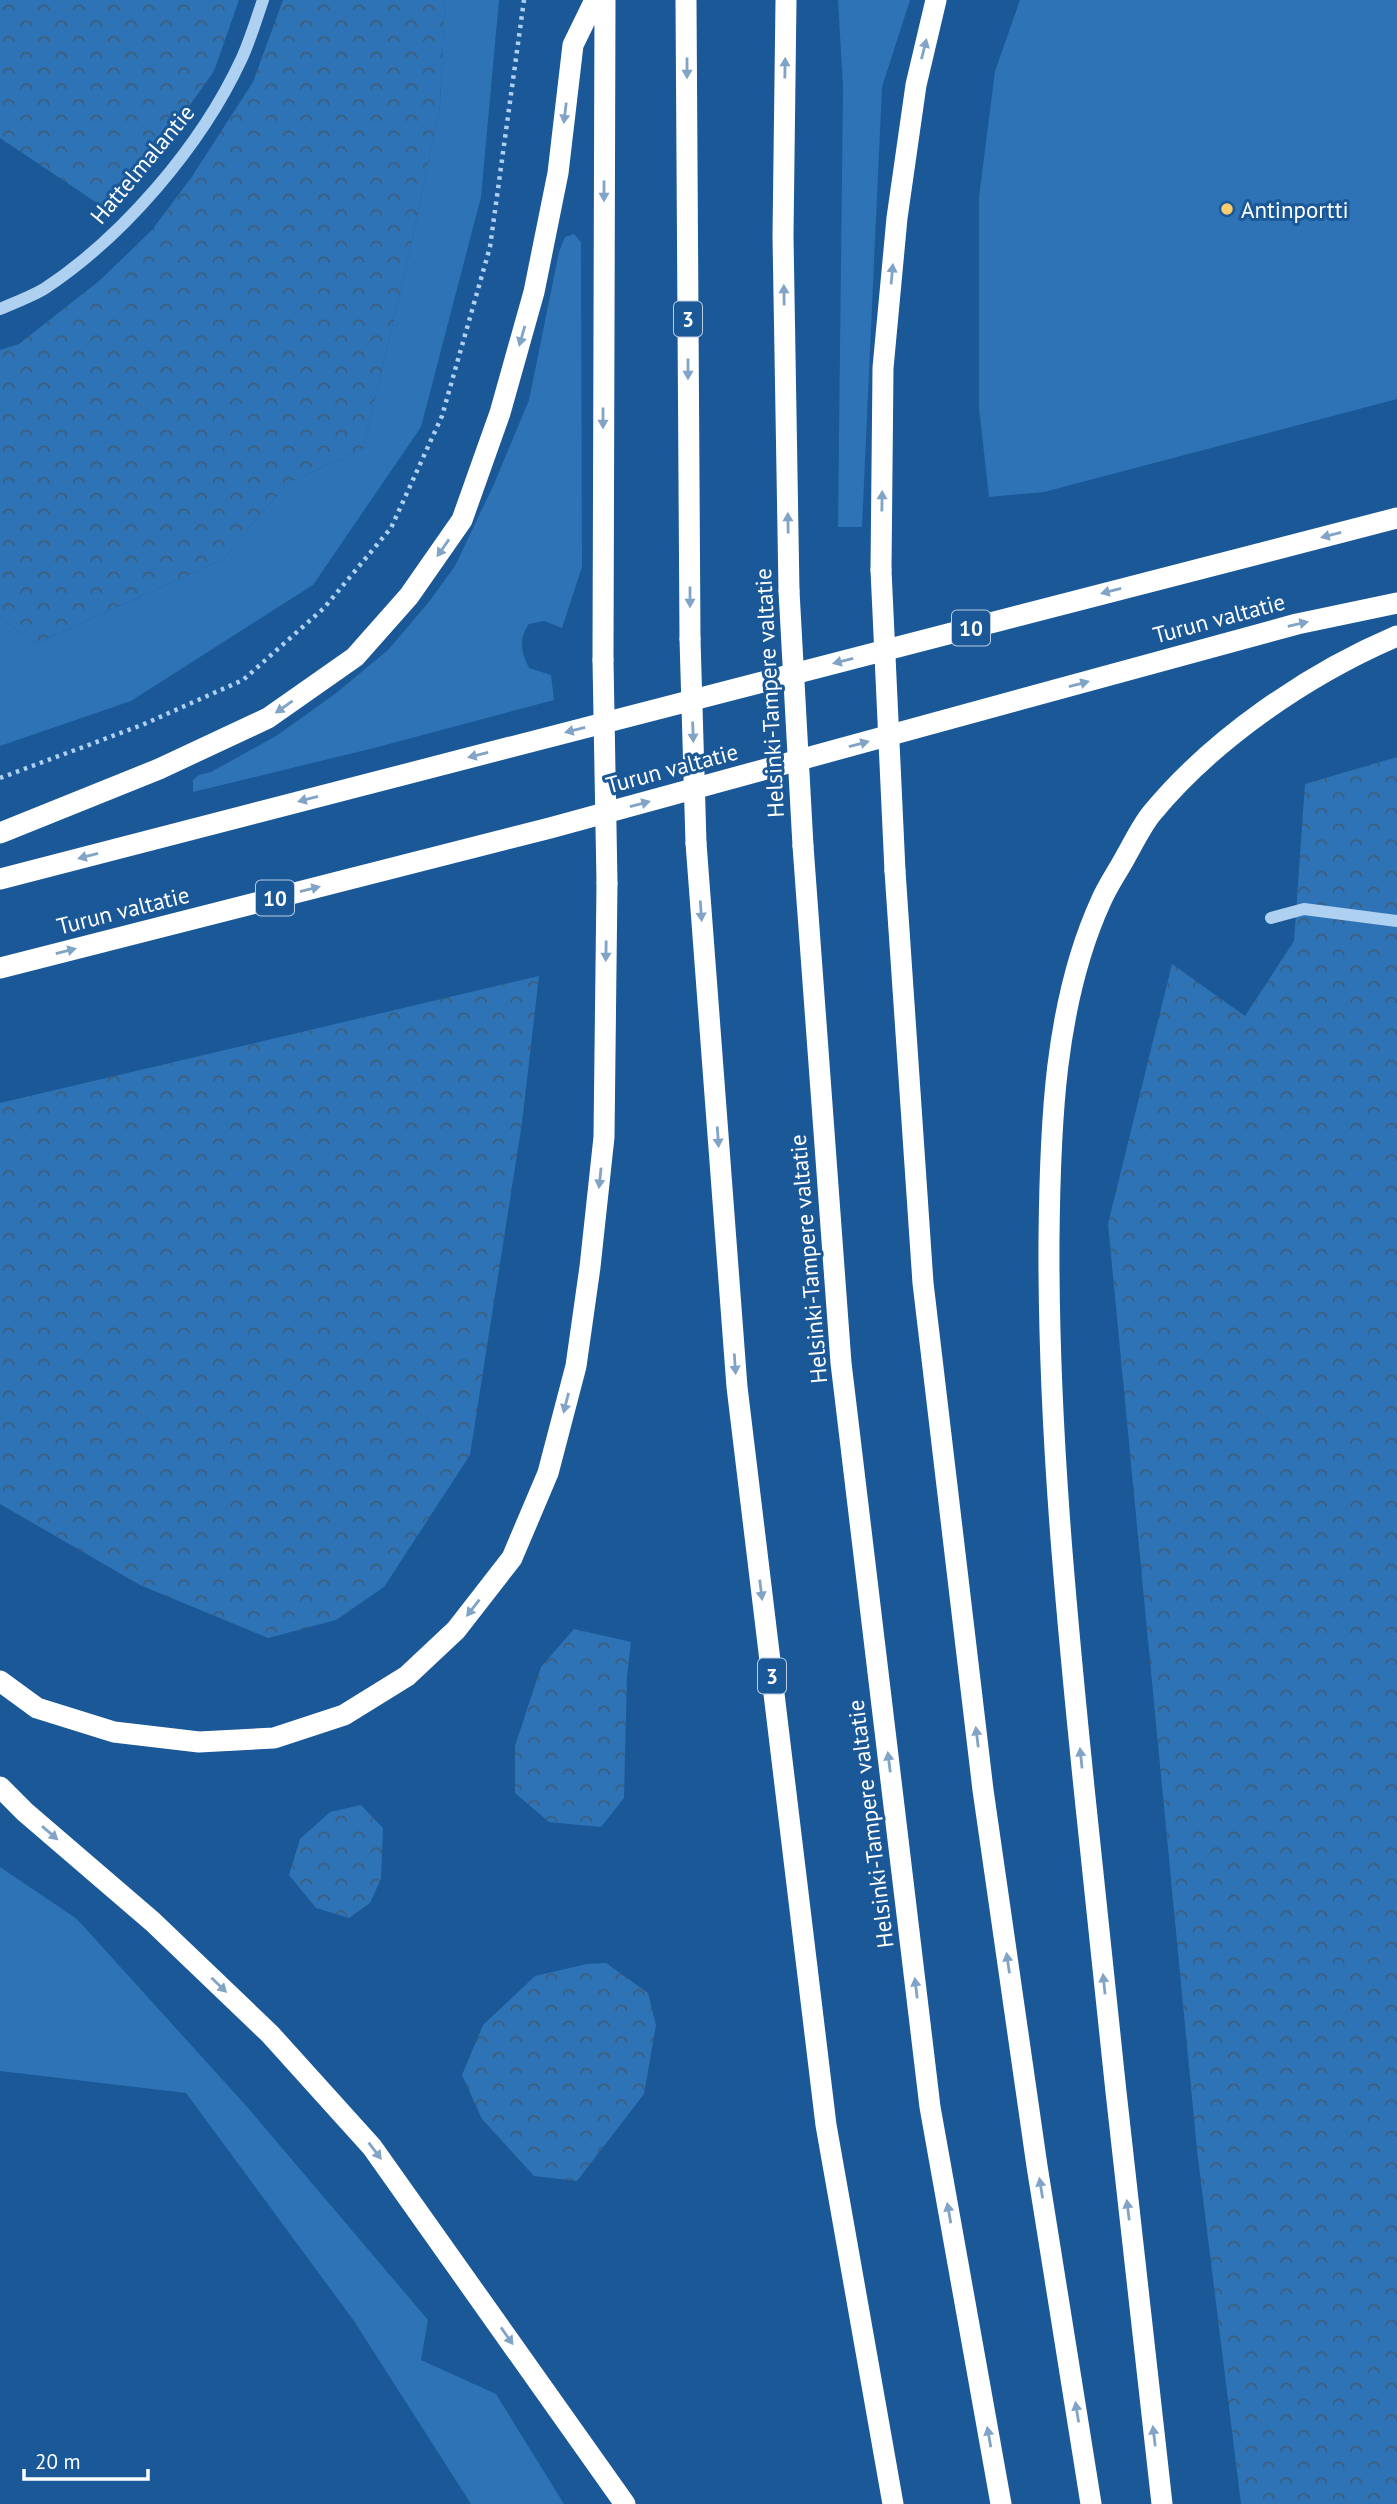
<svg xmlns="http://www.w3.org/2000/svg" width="1397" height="2504" viewBox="0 0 1397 2504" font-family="'PT Sans',sans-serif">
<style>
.green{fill:#2d73b6}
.forest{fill:url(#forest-crowns)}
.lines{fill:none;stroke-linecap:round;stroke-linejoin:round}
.path{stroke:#aed0f1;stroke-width:4.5;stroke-dasharray:3.5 5;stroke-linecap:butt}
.minor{stroke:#aed0f1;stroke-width:12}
.highway{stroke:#fff;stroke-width:21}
.highway-bridge{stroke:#fff;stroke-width:21}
.oneway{fill:#81a3c6}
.poi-dot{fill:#ffcd6e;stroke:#1a5898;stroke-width:2.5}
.labels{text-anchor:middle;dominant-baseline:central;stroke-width:6;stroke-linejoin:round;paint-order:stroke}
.shield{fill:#1a5898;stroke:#bacde0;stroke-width:2}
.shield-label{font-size:21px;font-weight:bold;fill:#fff}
.street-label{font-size:23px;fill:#fff;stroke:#1a5898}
.poi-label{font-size:23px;fill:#fff;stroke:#1a5898;text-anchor:start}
</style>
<defs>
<pattern id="forest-crowns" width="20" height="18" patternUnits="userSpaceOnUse" patternTransform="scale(1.75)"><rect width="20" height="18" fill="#2d73b6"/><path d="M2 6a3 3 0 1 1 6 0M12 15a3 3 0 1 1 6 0" fill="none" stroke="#3e5e7c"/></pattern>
</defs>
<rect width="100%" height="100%" fill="#1a5898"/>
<!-- green -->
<path class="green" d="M445,0H499L481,197L421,427L313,585L131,701L0,746V617L35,644L223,559L287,483L363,449L407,264L440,105Z
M838,0H910L882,87L862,527H838L843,87Z
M1020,0H1397V399L1044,492L989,497L979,408V197L995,71Z
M574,234L581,242L582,567L562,628L544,621L529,624C518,640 521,651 529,668L551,675L554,700L374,748L193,792V780L199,775L211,772L276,736L335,694L388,650L428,603L455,566L494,484L529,400L559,252L565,237Z
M0,1867L77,1919L249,2109L428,2320L421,2360L496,2394L564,2504H471L354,2321L186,2093L0,2071Z"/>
<!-- forest -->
<path class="forest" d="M0,0H239L214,71L151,160L106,209L0,138Z
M283,0H445L440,105L407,264L363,449L287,483L223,559L35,644L0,617V350L19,344L99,281L152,230L191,178L253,82Z
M1397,757V2504H1241L1197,2150L1108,1224L1172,964L1245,1016L1294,941L1305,784Z
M539,976L522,1123L470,1455L384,1587L336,1620L268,1638L140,1585L0,1504V1103Z
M574,1629L631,1642L627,1676L624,1798L601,1827L549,1822L515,1793V1746L541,1667Z
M361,1805L383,1828L381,1879L370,1903L349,1918L316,1908L289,1875L300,1839L330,1812Z
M606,1963L648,1993L656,2025L644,2094L577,2181L534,2176L482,2119L462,2075L483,2025L535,1976L587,1964Z"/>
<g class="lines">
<!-- path -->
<path class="path" d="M0,778L142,725L243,680L324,608L391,528L442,416L490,247L524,0"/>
<!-- minor -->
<path class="minor" d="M0,309C14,303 30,297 44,289C123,237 201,146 241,60C250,41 256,20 263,0
M1271,918L1304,909L1397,921"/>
<!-- highway -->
<path class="highway" d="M686,0L690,639
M786,0L783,236L789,591
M881,570L883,368L897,218L916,85L936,0
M603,660L605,0
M0,833L159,769L268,718L355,657L409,596L462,520L500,413L534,292L558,173L573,45L595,0
M696,843L737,1387L826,2125L893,2504
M803,846L841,1363L930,2107L1001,2504
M895,871L923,1283L983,1790L1037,2166L1091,2504
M0,879L1397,518
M0,968L550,828L1297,624L1397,603
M0,1681L37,1708L114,1732L199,1742L274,1738L344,1715L407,1676L456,1630L512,1558L548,1473L576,1366L590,1267L604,1137L607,883
M0,1787L25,1812L153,1922L270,2034L372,2147L625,2504
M1162,2504C1135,2268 1109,2033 1085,1797C1066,1611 1048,1426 1049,1240C1050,1127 1054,1004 1101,901C1108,885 1118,871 1126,856C1134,842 1142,825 1152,813C1214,738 1308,674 1397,636"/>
<!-- highway-bridge -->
<path class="highway-bridge" d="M881,570L895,871
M789,591L803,846
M690,639L696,843
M603,660L607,883"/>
</g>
<!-- one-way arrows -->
<defs><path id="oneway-solid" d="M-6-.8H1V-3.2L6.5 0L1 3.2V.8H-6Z" transform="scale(1.75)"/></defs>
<g class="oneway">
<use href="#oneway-solid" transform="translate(924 49) rotate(-76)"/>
<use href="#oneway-solid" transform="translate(687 68) rotate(90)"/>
<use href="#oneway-solid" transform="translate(785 68) rotate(-89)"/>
<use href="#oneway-solid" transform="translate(565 113) rotate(97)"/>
<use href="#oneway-solid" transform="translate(604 191) rotate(90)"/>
<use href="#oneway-solid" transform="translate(892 274) rotate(-85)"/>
<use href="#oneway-solid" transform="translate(784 295) rotate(-91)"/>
<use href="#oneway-solid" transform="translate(522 336) rotate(106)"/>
<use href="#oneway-solid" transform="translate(688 369) rotate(90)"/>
<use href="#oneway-solid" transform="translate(603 418) rotate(90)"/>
<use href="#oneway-solid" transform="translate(882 501) rotate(-89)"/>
<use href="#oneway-solid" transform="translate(788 523) rotate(-91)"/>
<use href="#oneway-solid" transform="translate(1331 535) rotate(166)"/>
<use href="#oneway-solid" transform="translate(443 548) rotate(125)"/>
<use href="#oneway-solid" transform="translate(1111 591) rotate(166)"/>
<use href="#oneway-solid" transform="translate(690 597) rotate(90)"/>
<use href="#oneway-solid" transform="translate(1298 624) rotate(-13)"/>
<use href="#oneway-solid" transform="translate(843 661) rotate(166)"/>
<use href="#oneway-solid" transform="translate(1079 684) rotate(-15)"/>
<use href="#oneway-solid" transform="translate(284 707) rotate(145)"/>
<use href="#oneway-solid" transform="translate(575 730) rotate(166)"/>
<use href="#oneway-solid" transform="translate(693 732) rotate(88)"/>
<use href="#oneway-solid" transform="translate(859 744) rotate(-15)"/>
<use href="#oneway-solid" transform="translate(478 755) rotate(166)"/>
<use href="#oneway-solid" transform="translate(308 799) rotate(165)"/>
<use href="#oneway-solid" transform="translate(640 804) rotate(-15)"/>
<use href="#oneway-solid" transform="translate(88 856) rotate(165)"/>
<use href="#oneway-solid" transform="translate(310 889) rotate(-14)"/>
<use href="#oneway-solid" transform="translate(701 911) rotate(86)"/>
<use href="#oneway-solid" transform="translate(66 951) rotate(-14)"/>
<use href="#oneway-solid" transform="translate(606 951) rotate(91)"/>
<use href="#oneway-solid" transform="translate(718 1137) rotate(86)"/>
<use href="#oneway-solid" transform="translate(600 1178) rotate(96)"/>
<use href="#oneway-solid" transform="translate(735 1364) rotate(86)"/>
<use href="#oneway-solid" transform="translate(566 1403) rotate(104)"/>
<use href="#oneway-solid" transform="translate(761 1590) rotate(83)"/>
<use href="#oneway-solid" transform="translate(473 1608) rotate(128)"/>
<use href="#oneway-solid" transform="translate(977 1737) rotate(-97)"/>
<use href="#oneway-solid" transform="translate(1081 1758) rotate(-96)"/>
<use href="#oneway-solid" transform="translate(889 1762) rotate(-97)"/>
<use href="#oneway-solid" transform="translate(50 1833) rotate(41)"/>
<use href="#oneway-solid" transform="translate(1008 1963) rotate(-98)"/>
<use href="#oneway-solid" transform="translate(1104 1984) rotate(-96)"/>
<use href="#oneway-solid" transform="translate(219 1985) rotate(44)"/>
<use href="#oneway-solid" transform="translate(916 1988) rotate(-97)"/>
<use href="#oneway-solid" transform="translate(375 2151) rotate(53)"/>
<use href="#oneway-solid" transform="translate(1041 2188) rotate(-99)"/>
<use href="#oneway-solid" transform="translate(1128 2210) rotate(-97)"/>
<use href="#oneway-solid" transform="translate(949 2213) rotate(-100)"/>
<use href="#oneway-solid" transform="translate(507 2336) rotate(55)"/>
<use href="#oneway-solid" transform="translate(1077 2412) rotate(-99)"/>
<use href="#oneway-solid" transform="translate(1154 2436) rotate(-97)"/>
<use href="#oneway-solid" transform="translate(989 2437) rotate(-100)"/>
</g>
<!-- markers -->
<circle class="poi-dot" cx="1227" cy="209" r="7"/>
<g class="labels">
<!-- shield labels -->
<g class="shield">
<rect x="674" y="301.5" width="28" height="35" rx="5"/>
<rect x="952" y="610.5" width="38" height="35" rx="5"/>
<rect x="256" y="880.5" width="38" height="35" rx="5"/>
<rect x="758" y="1658.5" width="28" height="35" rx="5"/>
</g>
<g class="shield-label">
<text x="688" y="319">3</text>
<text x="971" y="628">10</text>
<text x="275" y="898">10</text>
<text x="772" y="1676">3</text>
</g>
<!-- street labels -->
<g class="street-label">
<text transform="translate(142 164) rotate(-50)">Hattelmalantie</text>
<text transform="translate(1219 618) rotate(-15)">Turun valtatie</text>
<text transform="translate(769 693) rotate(-93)">Helsinki-Tampere valtatie</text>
<text transform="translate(672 768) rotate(-15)">Turun valtatie</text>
<text transform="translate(123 910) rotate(-14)">Turun valtatie</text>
<text transform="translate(808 1259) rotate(-95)">Helsinki-Tampere valtatie</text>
<text transform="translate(870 1824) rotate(-97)">Helsinki-Tampere valtatie</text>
</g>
<!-- poi labels -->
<g class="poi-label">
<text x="1241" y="209">Antinportti</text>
</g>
</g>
<!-- scale -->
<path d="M24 2469v10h124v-10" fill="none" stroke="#ffffff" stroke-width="3.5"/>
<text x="35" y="2469" font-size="21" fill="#ffffff" stroke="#1a5898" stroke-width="5" paint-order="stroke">20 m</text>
</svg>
